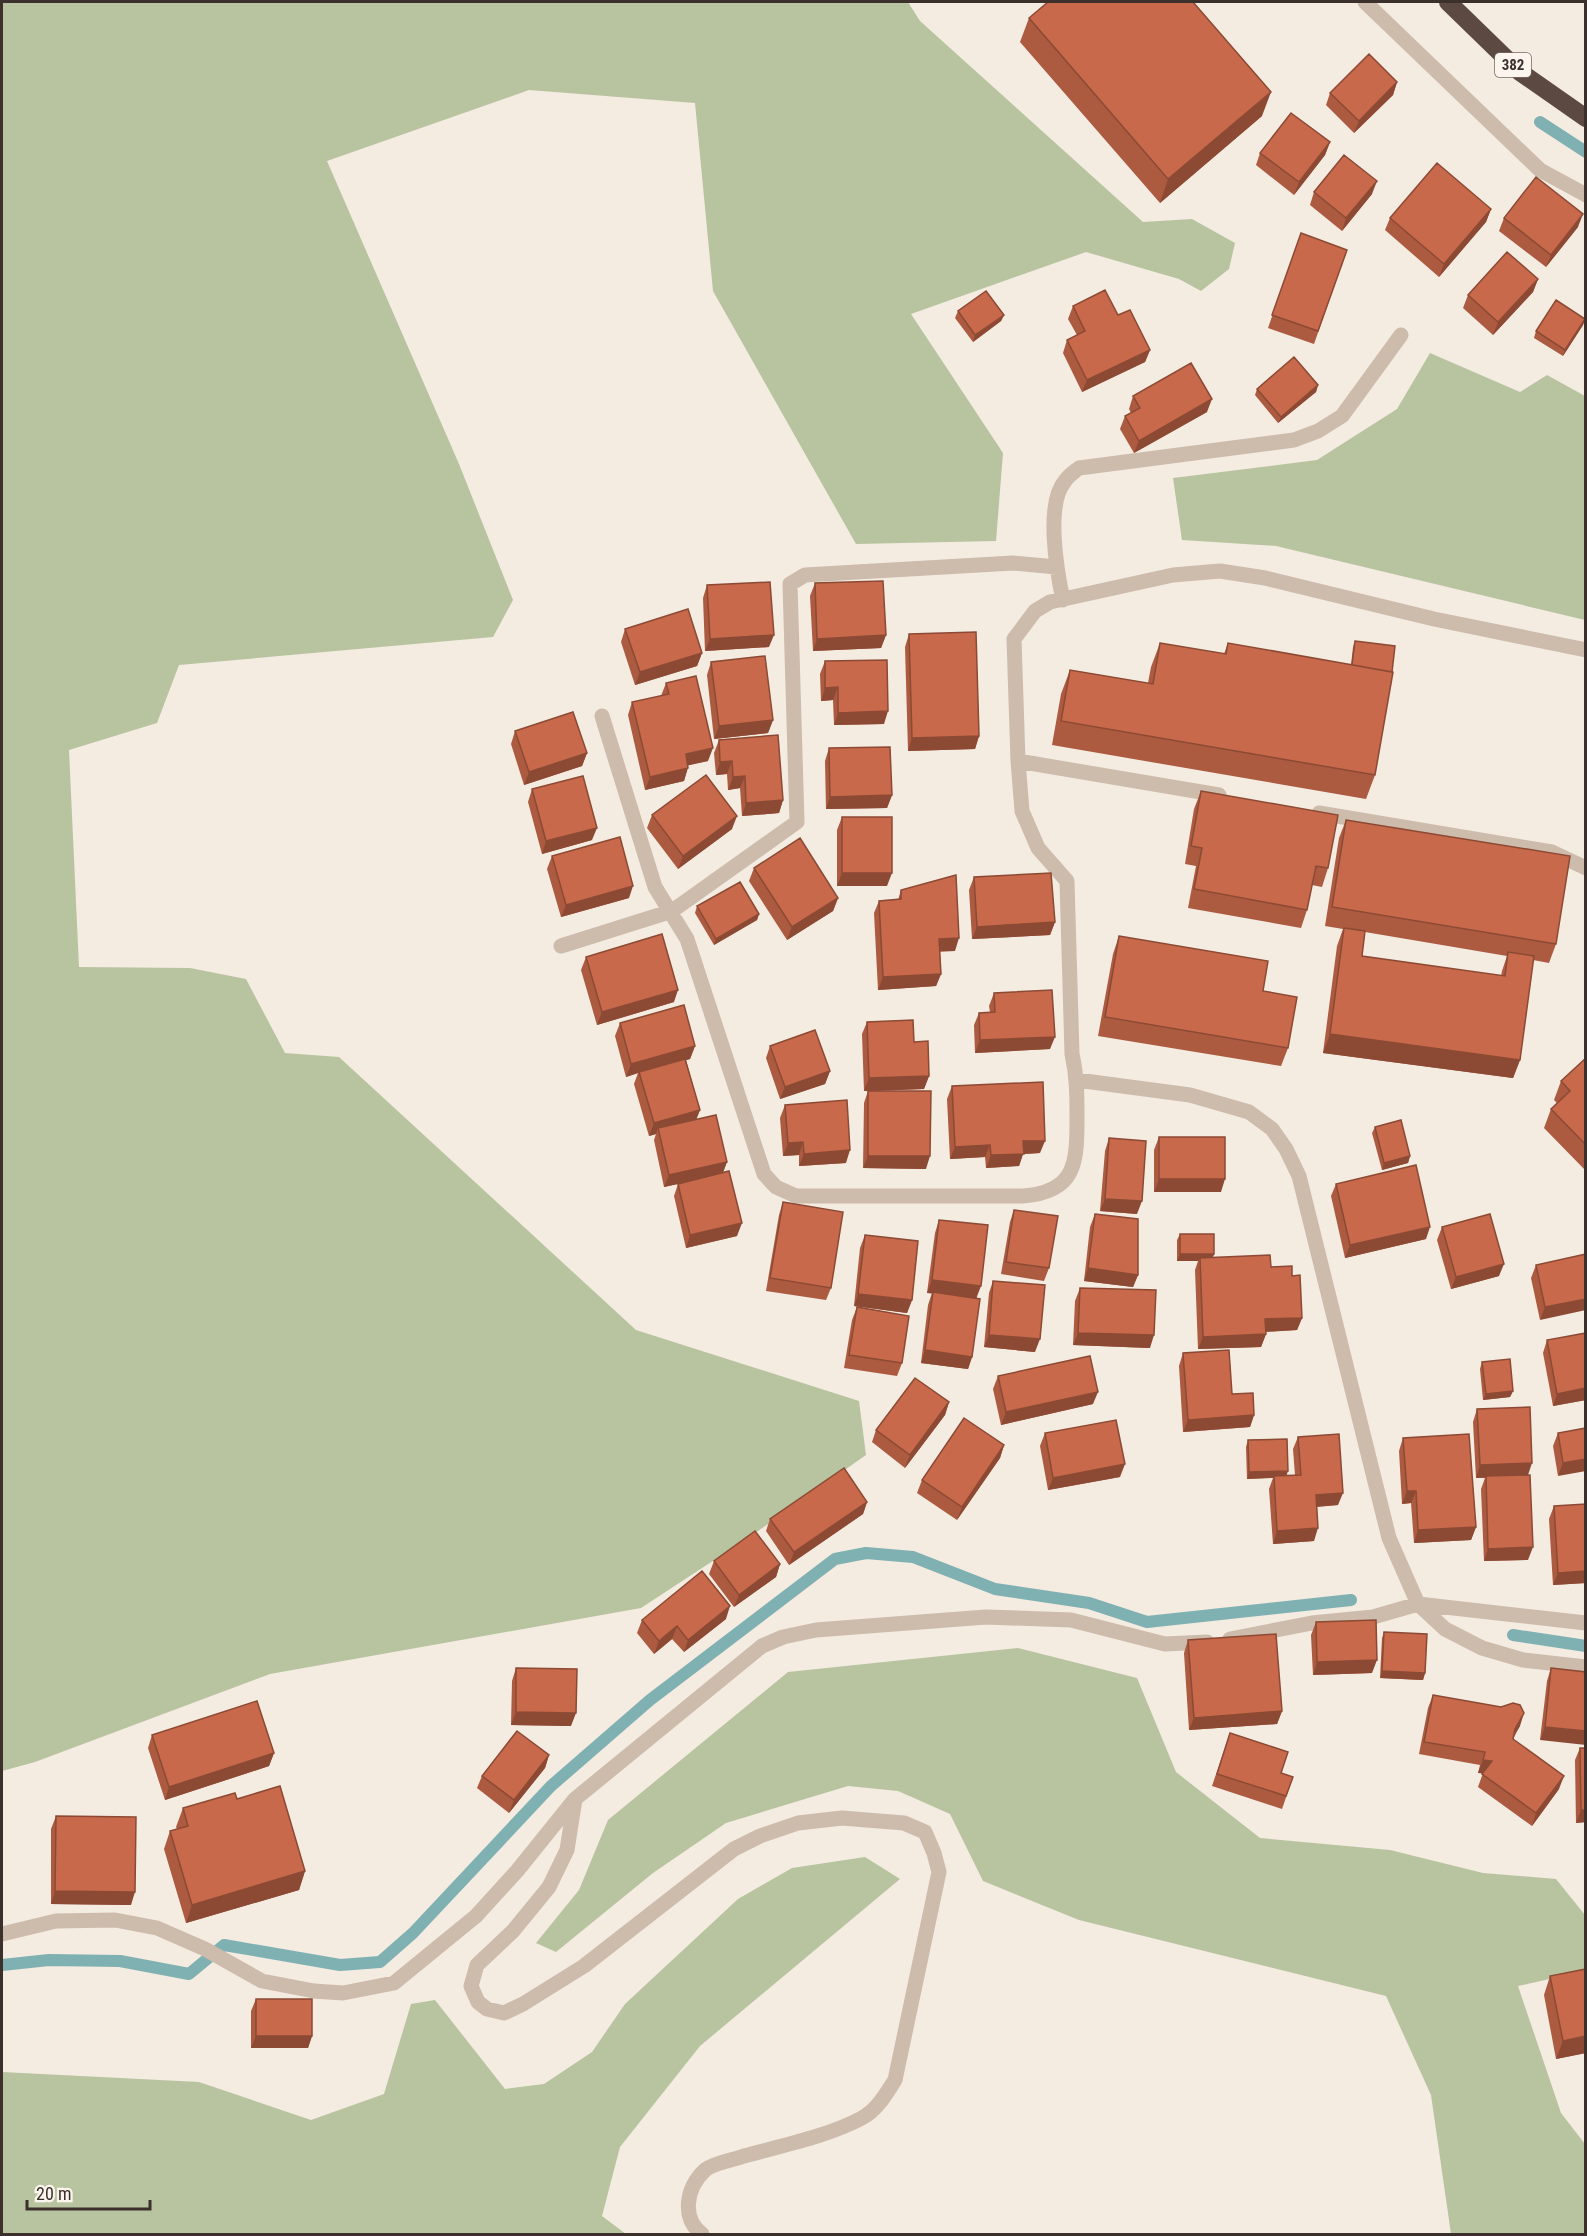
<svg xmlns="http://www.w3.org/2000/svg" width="1587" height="2236" viewBox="0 0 1587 2236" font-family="'Roboto Condensed',sans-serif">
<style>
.green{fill:#b8c4a0}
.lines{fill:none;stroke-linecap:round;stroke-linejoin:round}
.stream{stroke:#7fb0b2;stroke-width:12}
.street{stroke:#cdbbac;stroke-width:15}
.highway{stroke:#5c4a42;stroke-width:18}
.wall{fill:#ac5a40;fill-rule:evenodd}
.shaded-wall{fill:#8c4a34}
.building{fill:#c8694b;stroke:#8c4a34;stroke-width:1.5}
.labels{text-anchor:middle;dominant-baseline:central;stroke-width:5;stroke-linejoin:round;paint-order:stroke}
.shield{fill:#fbf5ee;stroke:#756b66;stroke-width:1.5}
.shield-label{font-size:15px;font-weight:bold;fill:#3b302b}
</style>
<rect width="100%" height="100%" fill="#f4ebe1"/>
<!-- green -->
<path class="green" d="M2,2H908L920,21L1143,222L1192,219L1235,243L1229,269L1201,291L1179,279L1086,252L911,314L1003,453L996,541L856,544L713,291L695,103L529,90L327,161L459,464L513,600L493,637L179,665L157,723L69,750L79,967L190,968L246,979L285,1053L339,1057L636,1330L859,1401L866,1455L751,1536L641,1608L270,1674L35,1762L2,1771Z
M1430,353L1520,392L1547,375L1585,396V620L1276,546L1182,540L1173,478L1317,460L1397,409Z
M1018,1648L1137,1678L1176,1772L1260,1838L1390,1850L1483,1873L1556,1879L1585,1915V1971L1518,1986L1561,2113L1585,2144V2234H1451L1431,2095L1386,1996L1079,1920L983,1881L950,1814L898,1791L848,1786L726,1823L653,1873L556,1952L536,1943L579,1890L608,1820L788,1672Z
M865,1857L900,1879L700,2046L620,2147L602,2216L626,2234H2V2072L199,2082L311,2120L384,2094L411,2004L435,2000L505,2089L544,2084L592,2052L625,2004L738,1899L792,1868Z"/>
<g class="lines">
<!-- stream -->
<path class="stream" d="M1540,122L1586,152
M1513,1635L1586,1646
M2,1965L49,1960L120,1961L189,1974L224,1945L340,1965L380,1962L413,1933L551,1786L650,1700L835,1559L866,1553L913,1557L995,1589L1089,1603L1147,1622L1351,1600"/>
<!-- street -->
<path class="street" d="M1365,2L1540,170L1586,195
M1063,600C1057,572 1045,504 1065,481C1068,476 1074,472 1079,468L1294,440L1318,431L1342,416L1401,335
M602,716L655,887L687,939L764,1174L776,1187L796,1196H1023C1076,1192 1077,1163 1077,1118C1077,1096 1077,1076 1072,1054L1067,881L1038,848L1022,811L1018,761L1014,639L1035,611L1050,602L1173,575L1220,571L1265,578L1434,619L1586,650
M1018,761L1219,795
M1319,813L1552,852L1586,868
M561,946L672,911L797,822L790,584L805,575L1013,563L1056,567
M1077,1080L1190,1095L1249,1112L1272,1129L1286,1149L1299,1176L1389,1538L1418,1604L1445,1629L1482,1648L1523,1660L1586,1667
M1230,1639L1312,1623L1373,1617L1418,1604L1586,1623
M575,1799L567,1850L549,1887L513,1931L477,1965L471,1986L478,2002L487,2009L504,2013L523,2004L584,1966L734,1849L760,1836L798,1823L842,1818L904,1823L925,1832L934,1853L939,1872L895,2080C886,2094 877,2110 862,2118C826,2137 783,2145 744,2156C733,2160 713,2163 705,2170C686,2188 681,2218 702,2234
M2,1934L56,1921L115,1920L157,1928L205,1949L262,1981L314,1991L343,1993L394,1983L476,1916L517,1871L575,1799L762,1646L783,1637L816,1630L986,1617L1071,1620L1165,1644L1207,1642"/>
<!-- highway -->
<path class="highway" d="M1448,2L1520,72L1586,118"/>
</g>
<!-- wall -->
<path class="wall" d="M1029,18L1262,116L1160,203L1020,42Z
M1397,82L1393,95L1354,133L1326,105L1330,93Z
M1330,142L1325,155L1294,195L1256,165L1260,153Z
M1314,192L1372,194L1342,231L1310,205Z
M1491,209L1486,222L1439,277L1385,230L1390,218Z
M1504,218L1578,227L1546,267L1499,231Z
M1301,233L1347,250L1314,344L1268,328Z
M1538,279L1533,292L1493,335L1463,308L1468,295Z
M1073,306L1118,315L1150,350L1145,362L1082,392L1063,353L1067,340L1077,335L1068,319Z
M958,311L1004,315L1001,321L973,342L955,318Z
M1585,319L1583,325L1563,356L1534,338L1536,331Z
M1318,385L1316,392L1278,423L1255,395L1257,389Z
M1133,396L1207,412L1134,453L1120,429L1125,416L1131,413L1129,409Z
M815,583L886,635L881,648L813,651L810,596Z
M707,585L769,647L705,651L703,598Z
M625,629L702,653L697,666L635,685L621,642Z
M909,634L979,736L975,749L908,751L905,647Z
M1355,641L1375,775L1366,799L1052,745L1061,694L1070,670L1148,683L1151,667L1160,643L1224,654L1228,643L1351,665L1353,647Z
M825,661L884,724L834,725L833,700L821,701L820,674Z
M711,662L773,720L768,733L714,739L707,675Z
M666,683L708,761L688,765L684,781L645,790L628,715L632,702L661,696Z
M515,731L587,753L582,766L524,785L511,744Z
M719,740L783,800L779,813L742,816L740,788L728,790L727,774L716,775L714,753Z
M829,748L892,795L887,808L826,809L825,761Z
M532,789L592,840L542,854L528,802Z
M1201,791L1328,868L1322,887L1312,885L1307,910L1301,928L1188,908L1196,866L1185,864L1194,809Z
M652,815L732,829L678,869L647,828Z
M842,817L887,886H837V830Z
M1346,820L1556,944L1549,963L1533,960L1520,1060L1513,1078L1323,1053L1337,946L1343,929L1325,926L1339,838ZM1365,932L1507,956L1502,971L1501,976L1362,956Z
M552,856L629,898L561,917L547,869Z
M754,868L838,898L833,911L787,940L749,881Z
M974,877L1055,922L1050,935L972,939L969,890Z
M901,890L955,951H940L941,974L936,986L878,990L874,913L879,901L898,900Z
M697,906L759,914L757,920L714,945L695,913Z
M1119,936L1263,991L1288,1048L1281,1066L1098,1036L1113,954Z
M586,957L674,1002L597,1025L581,970Z
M994,993L1050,1049L975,1053L974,1025L979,1013L990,1012L989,1006Z
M867,1022L914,1042L929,1076L924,1089L874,1091L926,1169L863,1168L864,1103L868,1091H864L862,1034Z
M620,1023L695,1046L690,1059L686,1060L700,1110L696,1119L727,1162L723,1173L737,1236L686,1248L674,1196L678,1184L664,1187L654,1140L656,1134L649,1136L634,1084L638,1073L626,1077L615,1036Z
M770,1046L830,1071L825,1084L780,1099L766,1058Z
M1586,1058V1171L1544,1128L1551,1109L1557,1103L1554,1100L1561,1081Z
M952,1086L1040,1153L1023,1154L1019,1166L986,1168L985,1157L950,1159L947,1099Z
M785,1105L846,1163L799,1166V1155L783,1156L780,1118Z
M1375,1127L1410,1156L1408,1163L1382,1170L1372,1133Z
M1159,1137L1221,1192H1154V1150Z
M1109,1138L1137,1214L1100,1211L1105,1151Z
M1336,1184L1426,1239L1345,1258L1331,1196Z
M783,1202L831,1288L826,1300L766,1291L779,1215Z
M1014,1210L1049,1268L1044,1281L1001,1274L1010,1222Z
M1095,1214L1138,1275L1133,1287L1084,1281L1090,1227Z
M939,1220L977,1298L972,1357L968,1369L921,1363L928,1305L932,1293H927L935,1233Z
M1442,1227L1499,1276L1451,1289L1437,1240Z
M1180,1234L1214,1254L1213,1257L1271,1267L1292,1276L1302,1318L1297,1330L1266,1332V1334L1261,1347L1198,1349L1195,1270L1198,1261H1177V1240Z
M865,1235L912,1300L907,1313L854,1306L860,1248Z
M1586,1254L1540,1320L1531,1278L1536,1265Z
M993,1281L1035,1352L984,1347L989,1293Z
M1080,1288L1150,1348L1073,1345L1075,1301Z
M857,1307L902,1363L897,1376L844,1368L852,1320Z
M1586,1333V1400L1553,1406L1543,1353L1547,1340Z
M1183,1353L1232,1394L1254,1415L1250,1427L1183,1432L1179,1366Z
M1482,1362L1513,1391L1510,1397L1483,1400L1480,1369Z
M998,1376L1093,1404L1001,1425L993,1389Z
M949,1402L945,1415L905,1468L872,1442L876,1430Z
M1477,1409L1528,1475V1560L1484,1561L1481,1489L1485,1478H1476L1473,1422Z
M1586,1428L1558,1476L1553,1446L1558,1433Z
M1045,1433L1120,1477L1048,1490L1040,1446Z
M1298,1437L1338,1505L1317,1507L1314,1541L1273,1544L1269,1489L1273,1478L1247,1479L1246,1447L1248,1440L1286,1476L1295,1475L1293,1449Z
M1403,1438L1476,1527L1471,1540L1414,1543L1411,1503L1402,1504L1399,1451Z
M1004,1445L1000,1458L957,1520L917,1493L922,1480Z
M867,1502L863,1514L789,1565L766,1531L770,1519Z
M1586,1504V1583L1553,1585L1549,1519L1554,1506Z
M714,1561L780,1564L776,1577L734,1607L709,1574Z
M726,1619L684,1652L672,1639L654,1654L637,1633L642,1620Z
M1316,1622L1372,1673L1313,1675L1311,1635Z
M1384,1632L1425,1673L1423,1680L1380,1678L1382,1638Z
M1188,1640L1282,1711L1277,1724L1189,1730L1184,1653Z
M516,1668L571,1726L511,1725L512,1681Z
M1551,1668L1586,1672L1540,1740L1547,1681Z
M1433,1695L1520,1726L1513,1739L1559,1789L1532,1826L1478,1787L1483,1773H1478L1480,1765L1419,1754L1428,1708Z
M1230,1733L1281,1773L1293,1777L1282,1809L1212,1786Z
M152,1735L274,1753L269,1766L165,1800L148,1748Z
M1580,1748L1586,1822L1576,1823L1575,1760Z
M549,1755L545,1768L509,1813L477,1788L482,1776Z
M183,1808L305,1871L299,1890L186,1923L164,1849L170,1831L177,1829L176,1827Z
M56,1816L131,1905L51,1904V1829Z
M1586,1969V2053L1556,2059L1544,1995L1550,1976Z
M256,1999L312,2036L308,2048H251V2011Z"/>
<!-- shaded-wall -->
<path class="shaded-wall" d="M1397,82L1393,95L1354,133L1359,121Z
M1271,92L1262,116L1160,203L1168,179Z
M1330,142L1325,155L1294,195L1299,182Z
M1377,181L1372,194L1342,231L1346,218Z
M1491,209L1486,222L1439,277L1444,264Z
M1583,214L1578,227L1546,267L1551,255Z
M1538,279L1533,292L1493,335L1498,322Z
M1004,315L1001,321L973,342L975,335Z
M1585,319L1583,325L1563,356L1565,350Z
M1150,350L1145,362L1082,392L1087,380Z
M1318,385L1316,392L1278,423L1281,417Z
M1212,399L1207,412L1134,453L1139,441Z
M774,635L769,647L705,651L710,639Z
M886,635L881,648L813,651L817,639Z
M702,653L697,666L635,685L640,672Z
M838,687L833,700L821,701L825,688Z
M888,711L884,724L834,725L838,713Z
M773,720L768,733L714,739L719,726Z
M979,736L975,749L908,751L912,738Z
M713,748L708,761L681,767L686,754Z
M587,753L582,766L524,785L529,772Z
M732,761L727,774L716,775L720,762Z
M688,768L684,781L645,790L650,777Z
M745,776L740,788L728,790L733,777Z
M892,795L887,808L826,809L830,797Z
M783,800L779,813L742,816L746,803Z
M737,816L732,829L678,869L683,856Z
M597,828L592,840L542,854L546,841Z
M842,873H892L887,886H837Z
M633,886L629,898L561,917L566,905Z
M838,898L833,911L787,940L792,927Z
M759,914L757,920L714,945L716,939Z
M1055,922L1050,935L972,939L977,927Z
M959,938L955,951L934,952L939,939Z
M941,974L936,986L878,990L883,977Z
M678,990L674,1002L597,1025L602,1012Z
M1330,1034L1520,1060L1513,1078L1323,1053Z
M1055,1037L1050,1049L975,1053L980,1040Z
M695,1046L690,1059L639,1073V1072L638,1073L626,1077L631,1064Z
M830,1071L825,1084L780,1099L785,1087Z
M929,1076L924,1089L864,1091L869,1078Z
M700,1110L695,1123L658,1128L656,1134L649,1136L654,1123Z
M1023,1141H1045L1040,1153L1023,1154L1019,1166L986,1168L991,1155Z
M803,1142L799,1155L783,1156L788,1143Z
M990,1145L985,1157L950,1159L955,1147Z
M850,1150L846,1163L799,1166L804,1154Z
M868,1156H930L926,1169L863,1168Z
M1410,1156L1408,1163L1382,1170L1384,1163Z
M727,1162L722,1174L664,1187L669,1175Z
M1159,1179H1225L1221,1192H1154Z
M1105,1199L1142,1201L1137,1214L1100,1211Z
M742,1223L737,1236L686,1248L690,1235Z
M1430,1227L1426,1239L1345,1258L1350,1245Z
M1180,1254H1214L1211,1261L1200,1258L1198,1261H1177Z
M1504,1264L1499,1276L1451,1289L1456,1277Z
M1088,1268L1138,1275L1133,1287L1084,1281Z
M932,1280L981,1286L976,1299L927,1293Z
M858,1294L912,1300L907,1313L854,1306Z
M1586,1299V1310L1540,1320L1545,1307Z
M1302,1318L1297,1330L1260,1332L1265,1319Z
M1078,1333L1154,1335L1150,1348L1073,1345Z
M1266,1334L1261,1347L1198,1349L1203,1337Z
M989,1335L1040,1339L1035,1352L984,1347Z
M925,1350L972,1357L968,1369L921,1363Z
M1586,1388V1400L1553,1406L1557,1394Z
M1513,1391L1510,1397L1483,1400L1486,1394Z
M1098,1392L1093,1404L1001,1425L1006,1412Z
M949,1402L945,1415L905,1468L910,1455Z
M1254,1415L1250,1427L1183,1432L1188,1420Z
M1004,1445L1000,1458L957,1520L962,1507Z
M1586,1459V1471L1558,1476L1563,1463Z
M1532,1463L1528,1475L1476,1478L1480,1465Z
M1125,1464L1120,1477L1048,1490L1053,1478Z
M1288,1471L1286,1477L1247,1479L1249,1472Z
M1407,1491H1416L1411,1503L1402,1504Z
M1343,1493L1338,1505L1311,1507L1316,1495Z
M867,1502L863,1514L789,1565L794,1552Z
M1476,1527L1471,1540L1414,1543L1418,1530Z
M1318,1528L1314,1541L1273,1544L1277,1531Z
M1533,1547L1528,1560L1484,1561L1488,1549Z
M780,1564L776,1577L734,1607L739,1595Z
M1586,1571V1583L1553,1585L1558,1573Z
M730,1606L726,1619L684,1652L688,1640Z
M677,1626L672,1639L654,1654L659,1641Z
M1377,1660L1372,1673L1313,1675L1317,1662Z
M1382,1671L1425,1673L1423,1680L1380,1678Z
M1282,1711L1277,1724L1189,1730L1194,1718Z
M516,1712L576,1713L571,1726L511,1725Z
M1524,1713L1520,1726L1510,1741L1515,1729Z
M1545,1727L1586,1731V1745L1540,1740Z
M274,1753L269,1766L165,1800L169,1787Z
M549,1755L545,1768L509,1813L514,1800Z
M1483,1760L1492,1761L1487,1774L1478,1773Z
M1564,1776L1559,1789L1532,1826L1536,1813Z
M1581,1810H1586V1822L1576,1823Z
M305,1871L299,1890L186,1923L192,1905Z
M55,1891L135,1892L131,1905L51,1904Z
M256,2036H312L308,2048H251Z
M1586,2036V2053L1556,2059L1563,2041Z"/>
<!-- building -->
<path class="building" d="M1048,2H1193L1271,92L1168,179L1029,18Z
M1369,54L1397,82L1359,121L1330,93Z
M1291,113L1330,142L1299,182L1260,153Z
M1344,155L1377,181L1346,218L1314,192Z
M1437,163L1491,209L1444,264L1390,218Z
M1536,177L1583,214L1551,255L1504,218Z
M1301,233L1347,250L1318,331L1272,315Z
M1507,252L1538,279L1498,322L1468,295Z
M1105,290L1118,315L1130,310L1150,350L1087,380L1067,340L1085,331L1073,306Z
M986,291L1004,315L975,335L958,311Z
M1556,300L1585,319L1565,350L1536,331Z
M1294,357L1318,385L1281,417L1257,389Z
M1191,363L1212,399L1139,441L1125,416L1140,408L1133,396Z
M883,581L886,635L817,639L815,583Z
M770,582L774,635L710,639L707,585Z
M688,609L702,653L640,672L625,629Z
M976,632L979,736L912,738L909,634Z
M1355,641L1395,646L1392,672L1352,665Z
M1160,643L1226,654L1228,643L1393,672L1375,775L1061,721L1070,670L1153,684Z
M765,656L773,720L719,726L711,662Z
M887,660L888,711L838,713V687L825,688V661Z
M696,676L713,748L686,754L688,768L650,777L632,702L669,694L666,683Z
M573,712L587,753L529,772L515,731Z
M778,735L783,800L746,803L745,776L733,777L732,761L720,762L719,740Z
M890,747L892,795L830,797L829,748Z
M706,775L737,816L683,856L652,815Z
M583,776L597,828L546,841L532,789Z
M1201,791L1338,815L1328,868L1316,866L1307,910L1194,889L1202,848L1191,846Z
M842,817H892V873H842Z
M1346,820L1570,856L1556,944L1332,907Z
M620,837L633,886L566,905L552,856Z
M800,838L838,898L792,927L754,868Z
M1051,873L1055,922L977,927L974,877Z
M956,875L959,938L939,939L941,974L883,977L879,901L901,899V890Z
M740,882L759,914L716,939L697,906Z
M1344,928L1365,931L1362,956L1505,976L1508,952L1534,956L1520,1060L1330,1034Z
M662,934L678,990L602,1012L586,957Z
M1119,936L1268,961L1263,991L1297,997L1288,1048L1105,1017Z
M1052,990L1055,1037L980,1040L979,1013L995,1012L994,993Z
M684,1005L695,1046L631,1064L620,1023Z
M913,1020L914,1042L928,1041L929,1076L869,1078L867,1022Z
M815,1030L830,1071L785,1087L770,1046Z
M1586,1058V1145L1551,1109L1570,1091L1561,1081Z
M685,1059L700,1110L654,1123L639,1072Z
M1043,1082L1045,1141H1023L1024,1154L991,1155L990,1145L955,1147L952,1086Z
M868,1091H931L930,1156H868Z
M847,1100L850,1150L804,1154L803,1142L788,1143L785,1105Z
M716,1115L727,1162L669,1175L658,1128Z
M1401,1120L1410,1156L1384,1163L1375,1127Z
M1159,1137H1225V1179H1159Z
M1109,1138L1146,1141L1142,1201L1105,1199Z
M1416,1165L1430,1227L1350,1245L1336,1184Z
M729,1171L742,1223L690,1235L678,1184Z
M783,1202L843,1212L831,1288L770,1278Z
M1014,1210L1058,1216L1049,1268L1006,1262Z
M1095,1214L1138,1219V1275L1088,1268Z
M1490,1214L1504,1264L1456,1277L1442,1227Z
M939,1220L988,1225L981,1286L932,1280Z
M1180,1234H1214V1254H1180Z
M865,1235L918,1241L912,1300L858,1294Z
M1586,1254V1299L1545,1307L1536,1265Z
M1270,1255L1271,1267L1292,1266V1276L1300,1275L1302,1318L1265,1319L1266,1334L1203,1337L1200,1258Z
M993,1281L1045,1285L1040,1339L989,1335Z
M1080,1288L1156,1290L1154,1335L1078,1333Z
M933,1292L980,1299L972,1357L925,1350Z
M857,1307L909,1316L902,1363L849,1355Z
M1586,1333V1388L1557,1394L1547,1340Z
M1229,1350L1232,1394L1253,1393L1254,1415L1188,1420L1183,1353Z
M1090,1356L1098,1392L1006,1412L998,1376Z
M1510,1359L1513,1391L1486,1394L1482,1362Z
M915,1378L949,1402L910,1455L876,1430Z
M1530,1407L1532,1463L1480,1465L1477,1409Z
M964,1418L1004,1445L962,1507L922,1480Z
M1116,1420L1125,1464L1053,1478L1045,1433Z
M1586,1428V1459L1563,1463L1558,1433Z
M1339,1434L1343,1493L1316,1495L1318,1528L1277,1531L1274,1476L1301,1475L1298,1437Z
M1469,1434L1476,1527L1418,1530L1416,1491H1407L1403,1438Z
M1287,1439L1288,1471L1249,1472L1248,1440Z
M844,1468L867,1502L794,1552L770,1519Z
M1530,1475L1533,1547L1488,1549L1486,1476Z
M1586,1504V1571L1558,1573L1554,1506Z
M755,1531L780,1564L739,1595L714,1561Z
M702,1571L730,1606L688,1640L677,1626L659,1641L642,1620Z
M1376,1620L1377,1660L1317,1662L1316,1622Z
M1384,1632L1427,1634L1425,1673L1382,1671Z
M1276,1634L1282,1711L1194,1718L1188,1640Z
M516,1668L577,1669L576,1713L516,1712Z
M1551,1668L1586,1672V1731L1545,1727Z
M1433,1695L1501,1707L1513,1703L1520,1705L1524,1713L1515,1729L1513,1739L1564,1776L1536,1813L1482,1774L1492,1761L1483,1760L1485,1752L1424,1742Z
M257,1701L274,1753L169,1787L152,1735Z
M517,1731L549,1755L514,1800L482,1776Z
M1230,1733L1288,1752L1281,1773L1293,1777L1286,1796L1217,1774Z
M1580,1748H1586V1810H1581Z
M280,1786L305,1871L192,1905L170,1831L188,1826L183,1808L235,1793L237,1799Z
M56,1816L136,1817L135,1892L55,1891Z
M1586,1969V2036L1563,2041L1550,1976Z
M256,1999H312V2036H256Z"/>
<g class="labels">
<!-- shield labels -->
<rect class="shield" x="1495" y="53" width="36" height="24" rx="4.5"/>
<g class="shield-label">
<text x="1513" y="65">382</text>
</g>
</g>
<!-- border -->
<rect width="1587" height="2236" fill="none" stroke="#3b302b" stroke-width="6"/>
<!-- scale -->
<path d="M27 2200v9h123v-9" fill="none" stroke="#3b302b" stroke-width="3"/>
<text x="36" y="2200" font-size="18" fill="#3b302b" stroke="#fbf5ee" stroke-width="4.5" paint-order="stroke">20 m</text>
</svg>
